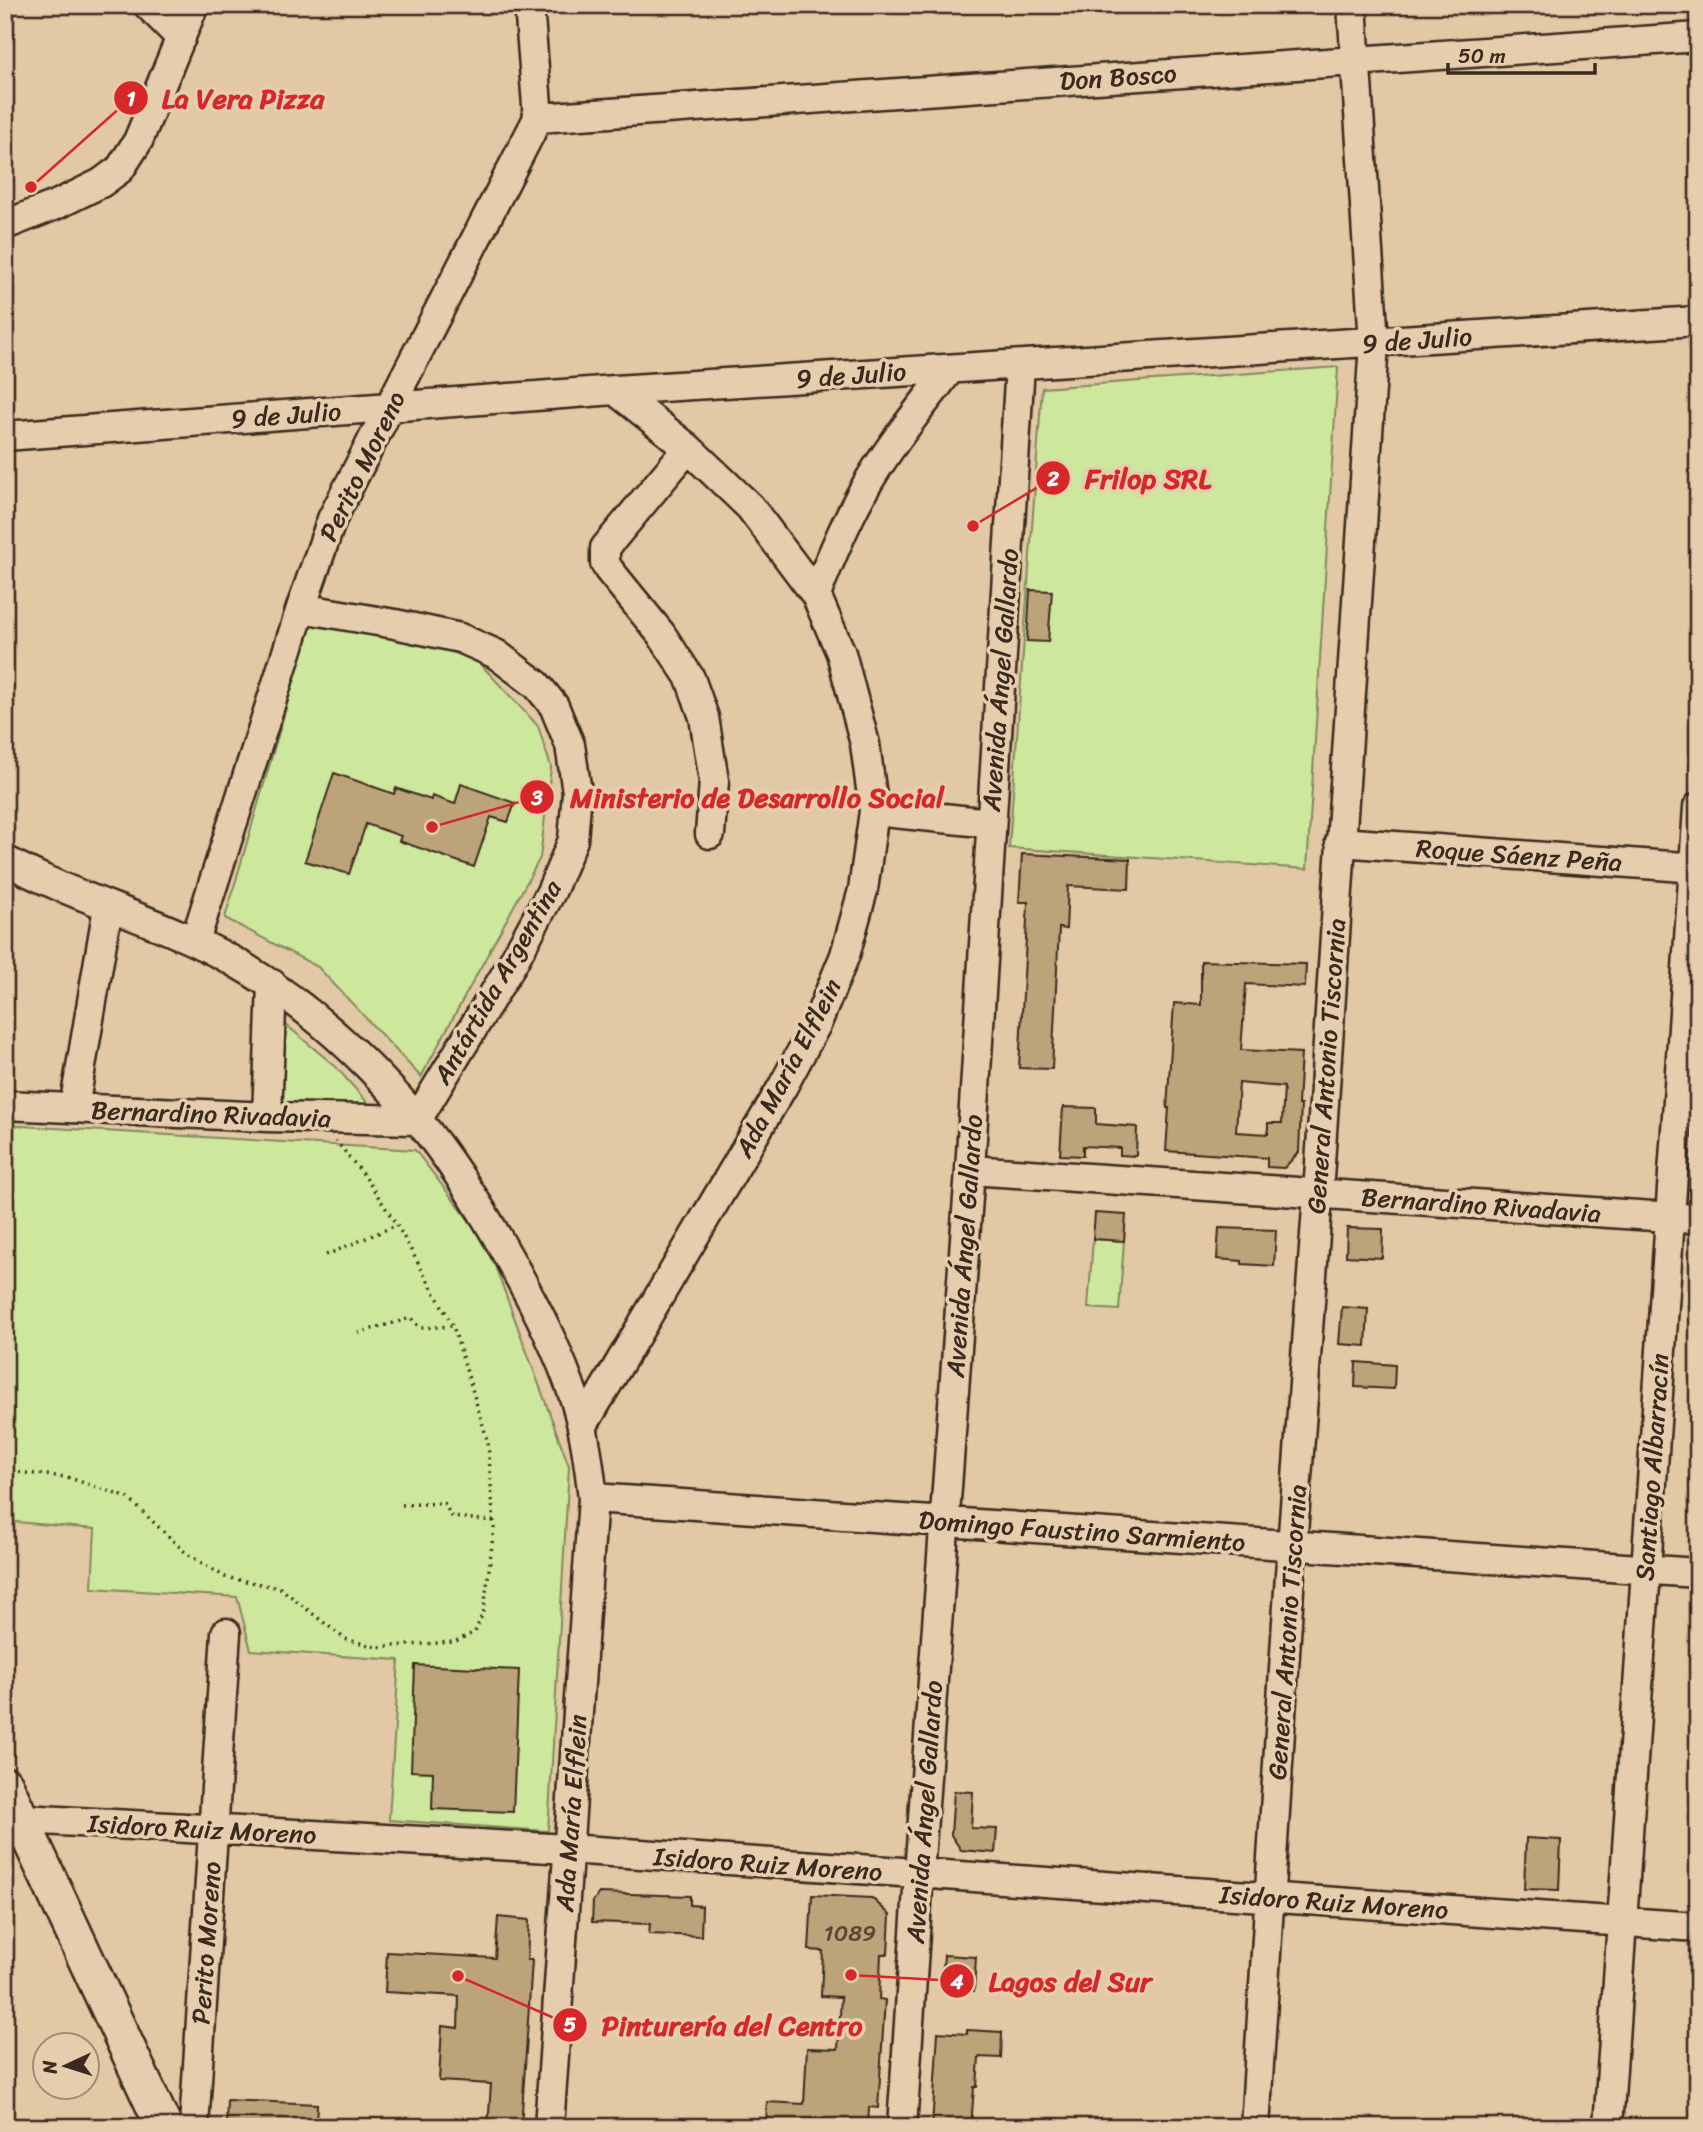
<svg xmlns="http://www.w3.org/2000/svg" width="1703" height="2132" viewBox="0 0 1703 2132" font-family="Sriracha,sans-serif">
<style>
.green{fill:#cde79d;stroke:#84885e;stroke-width:2}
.building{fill:#bda37a;stroke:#3b2a1e;stroke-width:2;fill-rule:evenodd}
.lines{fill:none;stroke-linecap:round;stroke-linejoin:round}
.minor-casing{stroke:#3b2a1e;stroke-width:33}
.major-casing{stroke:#3b2a1e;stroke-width:40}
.path{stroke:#3b2a1e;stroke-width:3.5;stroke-dasharray:2 5;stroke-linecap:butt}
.minor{stroke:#e5cdae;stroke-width:28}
.major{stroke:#e5cdae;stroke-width:35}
.labels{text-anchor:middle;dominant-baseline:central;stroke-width:7;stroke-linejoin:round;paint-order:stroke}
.number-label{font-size:23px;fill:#5c4835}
.street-label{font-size:26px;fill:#3b2a1e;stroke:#e5cdae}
.leader{fill:none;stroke:#d62828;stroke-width:2.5}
.callout-dot{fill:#d62828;stroke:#e5cdae;stroke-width:2.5}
.mark-label{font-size:21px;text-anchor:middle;font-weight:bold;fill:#fff}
.callout-label{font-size:28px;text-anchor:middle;font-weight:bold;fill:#d62828;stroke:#e5cdae;stroke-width:7;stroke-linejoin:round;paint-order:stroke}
</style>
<rect width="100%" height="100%" fill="#e2c8a4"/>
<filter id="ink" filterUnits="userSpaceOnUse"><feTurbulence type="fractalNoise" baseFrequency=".0143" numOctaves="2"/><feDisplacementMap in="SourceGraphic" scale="14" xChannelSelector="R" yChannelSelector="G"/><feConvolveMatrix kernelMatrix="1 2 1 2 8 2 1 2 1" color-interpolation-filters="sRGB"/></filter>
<g filter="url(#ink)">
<!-- green -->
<path class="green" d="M1338,367L1307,869L1009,848L1042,388Z
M311,622L472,655L538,726L551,767L540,858L421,1077L318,967L225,918Z
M285,1024L336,1067L373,1109L281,1104Z
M5,1125L415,1150L487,1244L569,1466L548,1831L389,1820L399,1660L251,1650L237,1597L92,1588L95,1529L5,1521Z
M1093,1239L1124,1241L1119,1310L1088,1308Z"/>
<!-- building -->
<path class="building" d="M1030,590L1052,591L1048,642L1027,641Z
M334,773L394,794L396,788L431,800L432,796L455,804L461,784L515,803L508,822L491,817L474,867L399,841L401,836L366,824L349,874L305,861Z
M1022,854L1130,859L1129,889L1068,886L1066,929L1059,928L1052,1069L1019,1068L1028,902H1019Z
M1201,961L1306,964L1305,987L1246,984L1241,1050L1301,1053L1298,1105H1301L1299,1152L1284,1168L1267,1167V1158L1166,1151L1169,1108H1167L1174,1003L1201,1005ZM1239,1083L1284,1087L1282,1123H1268V1134L1236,1132Z
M1063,1107L1096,1108V1124L1137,1127L1136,1156L1120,1155V1148L1083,1146V1156L1060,1155Z
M1095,1213L1126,1215L1124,1241L1093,1239Z
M1219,1228L1276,1230L1274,1266L1242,1264V1261L1217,1259Z
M1347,1228L1383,1229L1382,1258L1346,1256Z
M1342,1307L1368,1309L1366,1346L1339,1344Z
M1356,1362L1395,1365L1394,1389L1355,1387Z
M415,1665L519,1670L513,1812L432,1809L433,1772L411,1771Z
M954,1791L973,1792L971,1828L997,1829L995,1853L961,1850L951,1835Z
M1526,1838L1561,1840L1559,1890L1524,1889Z
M599,1893L690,1896V1905L702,1906L701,1936L649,1934L650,1924L592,1922L593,1901Z
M812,1895L872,1898L890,1915L888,1954H881L879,1999L885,2000L878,2108L869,2107L868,2127H766L767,2102L804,2104L807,2048L838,2049L841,1997L821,1996L823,1951L809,1950Z
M498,1917L529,1920L527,1960H532L521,2127H488L491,2084L439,2081L442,2026L458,2028L459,1996L385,1992L387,1952L495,1958Z
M944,1955L976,1957L974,1991L941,1990Z
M967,2030L1002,2032L1001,2058L979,2057L977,2087H974L971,2127H932L938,2032L967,2034Z
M227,2100L317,2104L316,2127H226Z"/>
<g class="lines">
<defs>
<path id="minor" d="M148,5L181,38
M538,118L1698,37
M5,225L58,204L101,183L120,169L138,141L194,5
M5,436L615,390L1698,321
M688,448L605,548V563L609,570L661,634L690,678L704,717L714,781L710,834
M816,595C830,559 844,525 863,491C887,448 920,409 950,369
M874,811L991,823
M1340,842L1698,868
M5,860C78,900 160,920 233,961C302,1000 365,1058 417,1119C453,1162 483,1211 510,1260C535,1305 559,1351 575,1400C585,1432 589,1465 593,1498L549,2127
M195,941L301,608L332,519L538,118L529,5
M5,1105L267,1117L417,1120L512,964L551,892L573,840L577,792L570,745L554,706L537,685L496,654L460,638L395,624L301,608
M74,1108L108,907
M267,1117L272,984
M970,1170L1698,1219
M582,1427L783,1086L817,1023L845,955L863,890L874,811L865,744L841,653L816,595L750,507L688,448L615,390
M593,1498L1698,1573
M5,1818L568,1849L1698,1927
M194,2127L226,1633
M902,2127L919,1874L970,1170L1020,365
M1255,2127L1290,1574L1318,1194L1374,343L1352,5
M1608,2127L1698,807"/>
<path id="major" d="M5,1785L164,2127"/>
</defs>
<!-- minor casing -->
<use href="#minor" class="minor-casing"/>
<!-- major casing -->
<use href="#major" class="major-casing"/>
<!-- path -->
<path class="path" d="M326,1255L397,1225
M358,1333L411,1318L420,1328L453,1326
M5,1471L67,1477L128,1498L187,1554L225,1577L280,1588L345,1639L376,1647L454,1642L475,1632L484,1610L494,1528L488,1442L453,1326L397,1225L364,1175L336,1141
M402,1505L444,1503L452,1517L494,1521"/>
<!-- minor -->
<use href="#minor" class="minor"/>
<!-- major -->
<use href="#major" class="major"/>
</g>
</g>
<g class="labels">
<!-- number labels -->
<g class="number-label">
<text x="850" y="1933">1089</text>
</g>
<!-- street labels -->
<g class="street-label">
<text transform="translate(1118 77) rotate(-4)">Don Bosco</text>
<text transform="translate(1417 340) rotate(-4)">9 de Julio</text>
<text transform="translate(851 375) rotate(-4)">9 de Julio</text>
<text transform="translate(286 415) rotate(-4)">9 de Julio</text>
<text transform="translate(362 466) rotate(-64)">Perito Moreno</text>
<text transform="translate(1000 680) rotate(-86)">Avenida Ángel Gallardo</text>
<text transform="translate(1519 855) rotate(4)">Roque Sáenz Peña</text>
<text transform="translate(497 982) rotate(-60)">Antártida Argentina</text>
<text transform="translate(1326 1066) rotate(-86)">General Antonio Tiscornia</text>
<text transform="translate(788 1068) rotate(-62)">Ada María Elflein</text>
<text transform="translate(211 1114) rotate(2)">Bernardino Rivadavia</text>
<text transform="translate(1481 1205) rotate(4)">Bernardino Rivadavia</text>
<text transform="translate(964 1246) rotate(-86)">Avenida Ángel Gallardo</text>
<text transform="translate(1652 1467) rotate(-86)">Santiago Albarracín</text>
<text transform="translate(1082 1531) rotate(4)">Domingo Faustino Sarmiento</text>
<text transform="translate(1287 1632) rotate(-86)">General Antonio Tiscornia</text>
<text transform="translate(924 1812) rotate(-86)">Avenida Ángel Gallardo</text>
<text transform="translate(571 1813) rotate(-86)">Ada María Elflein</text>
<text transform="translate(202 1829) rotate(3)">Isidoro Ruiz Moreno</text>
<text transform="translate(768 1864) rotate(4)">Isidoro Ruiz Moreno</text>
<text transform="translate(1334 1902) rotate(4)">Isidoro Ruiz Moreno</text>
<text transform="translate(206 1943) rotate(-86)">Perito Moreno</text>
</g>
</g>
<!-- callouts -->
<path class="leader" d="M31 187L131 98M973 526L1053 478M432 827L537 797M851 1975L957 1981M458 1976L570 2025"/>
<g class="callout-dot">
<circle cx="31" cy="187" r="7"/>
<circle cx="973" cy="526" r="7"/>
<circle cx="432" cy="827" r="7"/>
<circle cx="851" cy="1975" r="7"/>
<circle cx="458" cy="1976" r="7"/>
<circle cx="131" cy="98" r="18"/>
<circle cx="1053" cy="478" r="18"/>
<circle cx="537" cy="797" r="18"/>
<circle cx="957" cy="1981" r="18"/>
<circle cx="570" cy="2025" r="18"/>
</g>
<g class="mark-label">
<text x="131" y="106">1</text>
<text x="1053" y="486">2</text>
<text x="537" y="805">3</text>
<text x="957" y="1989">4</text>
<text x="570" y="2032">5</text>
</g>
<g class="callout-label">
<text x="243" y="108">La Vera Pizza</text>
<text x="1148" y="488">Frilop SRL</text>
<text x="757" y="807">Ministerio de Desarrollo Social</text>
<text x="1070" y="1991">Lagos del Sur</text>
<text x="732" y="2035">Pinturería del Centro</text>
</g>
<!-- margin -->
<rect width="1703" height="2132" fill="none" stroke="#e5cdae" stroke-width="28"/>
<rect x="14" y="14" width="1675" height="2104" fill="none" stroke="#3b2a1e" stroke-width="2.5" filter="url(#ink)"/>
<!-- north arrow -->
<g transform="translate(66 2066) rotate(266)"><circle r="33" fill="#e5cdae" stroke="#a18c74" stroke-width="2"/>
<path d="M0-5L12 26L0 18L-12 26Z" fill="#3b2a1e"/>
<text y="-10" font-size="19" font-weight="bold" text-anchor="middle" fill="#3b2a1e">N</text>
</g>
<!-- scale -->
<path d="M1448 63v10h147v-10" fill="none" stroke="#3b2a1e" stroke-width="3.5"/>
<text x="1458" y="63" font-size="21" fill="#3b2a1e" stroke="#e5cdae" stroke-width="5" paint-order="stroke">50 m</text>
</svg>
